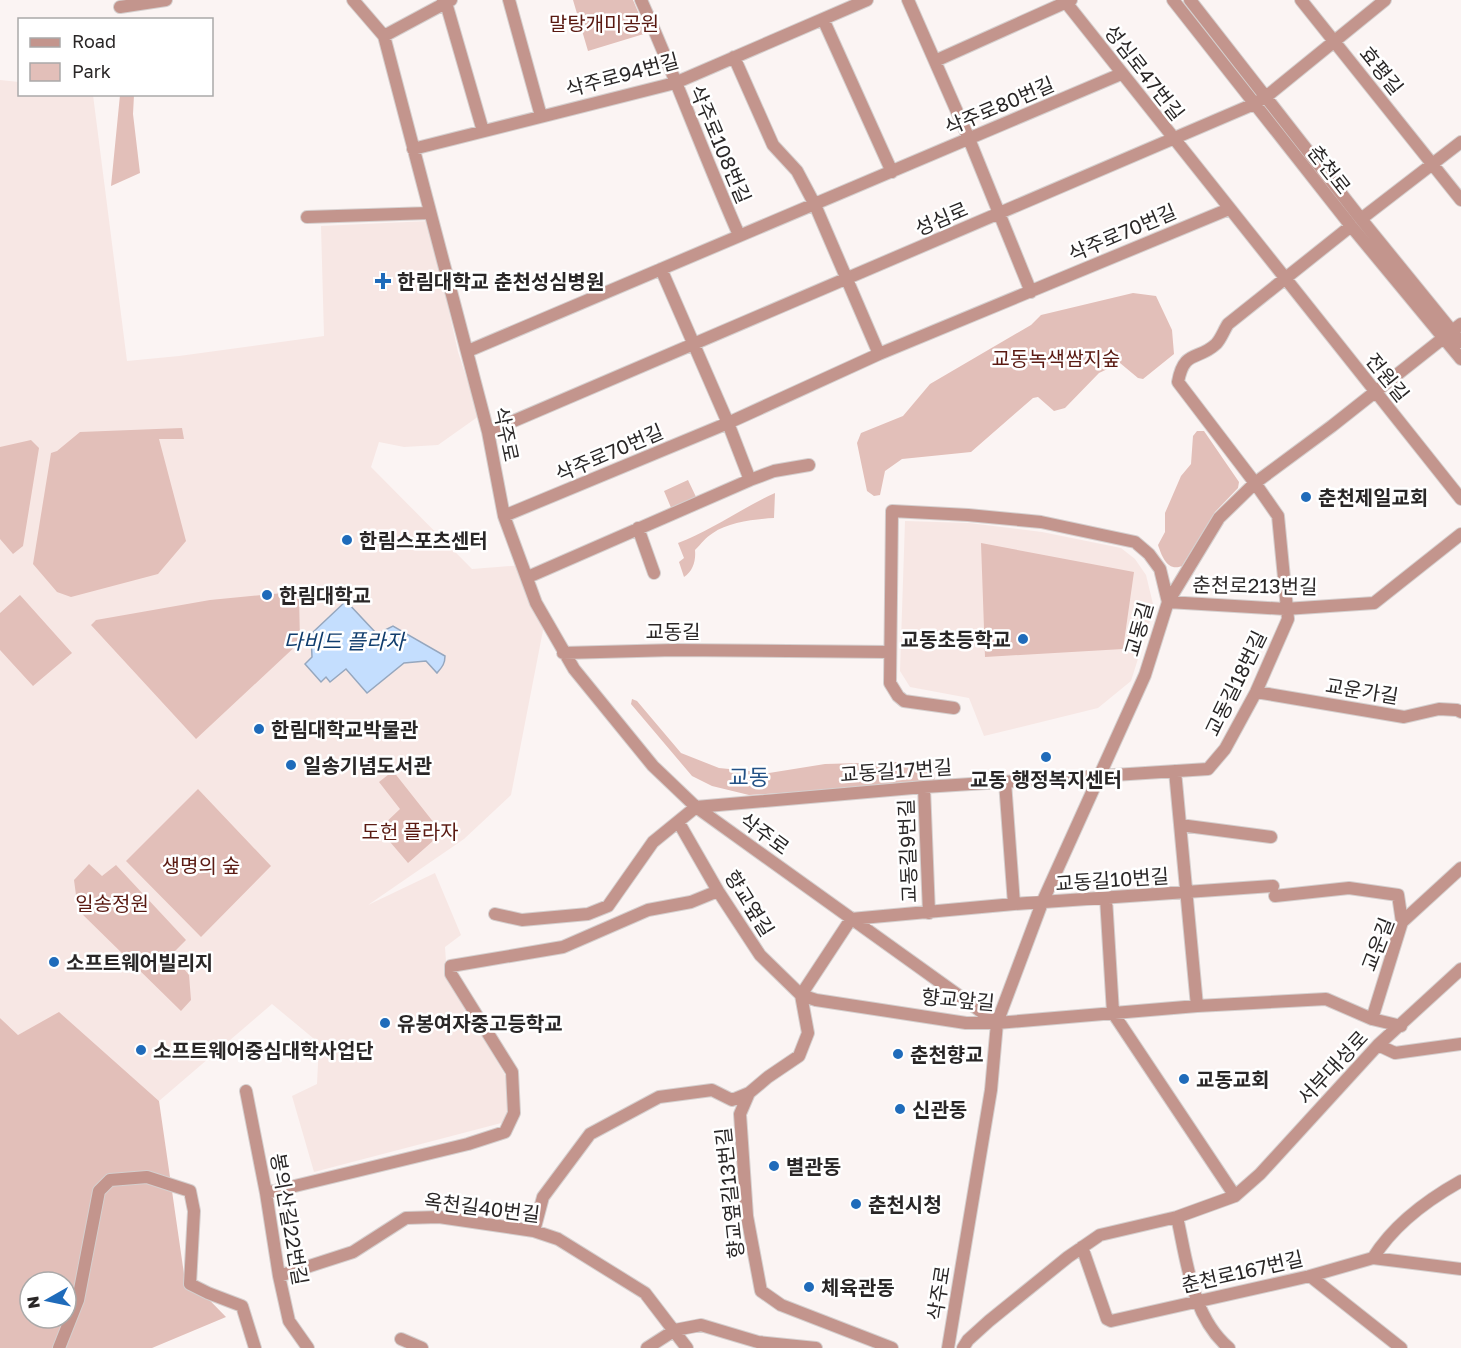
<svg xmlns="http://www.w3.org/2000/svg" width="1461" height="1348" viewBox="0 0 1461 1348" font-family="'Golos Text','Noto Sans KR',sans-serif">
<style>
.built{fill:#f7e7e4}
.green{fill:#e2bfb9;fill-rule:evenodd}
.water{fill:#c4defe;stroke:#96a7be;stroke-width:1.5}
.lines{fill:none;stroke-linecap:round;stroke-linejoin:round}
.minor-casing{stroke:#d5cfce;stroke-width:14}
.minor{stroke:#c3958d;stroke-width:12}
.poi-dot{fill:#1f6bba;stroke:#fff;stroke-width:2}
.labels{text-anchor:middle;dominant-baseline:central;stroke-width:5;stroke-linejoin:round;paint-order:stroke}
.park-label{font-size:20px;fill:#5a1a12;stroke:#fff}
.street-label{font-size:20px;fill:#2a2727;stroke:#fff}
.poi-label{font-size:20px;font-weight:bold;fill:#2a2727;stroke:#fff;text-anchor:start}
.water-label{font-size:21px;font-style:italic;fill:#103d6d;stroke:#fff}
.quarter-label{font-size:22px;fill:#245286;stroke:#fff}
</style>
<rect width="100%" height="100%" fill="#fbf4f3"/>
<!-- built -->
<path class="built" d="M0,80L19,82L20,94L93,95L127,361L179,356L324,336L321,226L429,221L458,352L479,416L438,445L404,447L379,442L371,467L472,569L523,565L545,620L511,795L464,839L368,905L435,873L461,935L445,947L447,976L508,1080L509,1121L314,1172L292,1096L317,1084L319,1043L272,1004L159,1101L60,1013L18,1035L0,1018Z
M905,521L969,523L1042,532L1121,548L1135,559L1146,575L1154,608L1131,681L1098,708L984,736L969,698L910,687L900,671Z"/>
<!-- green -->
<path class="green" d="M573,0H633L647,33L588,51Z
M120,95H134L133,114L140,173L111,186Z
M1133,293L1156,296L1172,330L1174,354L1143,379L1138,378L1120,363L1099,373L1065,408L1054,411L1038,397L1033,398L971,452L902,459L885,471L880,495L874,496L867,491L857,443L861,433L903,416L930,384L1031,325L1041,315Z
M182,428L184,439H159L186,541L158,574L71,597L57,592L33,564L51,453L57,451L80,432Z
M1197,431H1204L1239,482L1238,488L1215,512L1182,566C1168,572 1162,557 1158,545L1165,532V513L1181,476L1191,464L1193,436Z
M31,440L39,448L23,546L13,554L0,539V447Z
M688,480L697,499L672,510L664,491Z
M775,493L774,518C756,519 728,522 713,533C706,537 701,544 695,550C696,561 693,571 684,577L679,562L684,558L678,543C712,530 742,508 775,493Z
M981,543L1134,572L1123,649L985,657Z
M294,592L299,595L300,642L196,739L91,625L96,620L210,600Z
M20,595L72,653L33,686L0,650V613Z
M632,699L637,701L681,753L719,768L769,773L825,764L933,761L935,783L749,795L712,786L692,776L631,704Z
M393,771L442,833L408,863L379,829L400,809L379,782Z
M198,789L271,866L201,937L126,861Z
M89,864L102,876L116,865L186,940L172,954L189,975L191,1000L181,1011L78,910L74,880Z
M59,1012L159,1101L184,1274L226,1317L152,1348H0V1018L18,1035ZM30,1282H66V1318H30Z"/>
<!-- water -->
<path class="water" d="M346,601L377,634L393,626L445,656C445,664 442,667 437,673L426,661L404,663L367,693L346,669L330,682L326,677L321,682L305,664L312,657L311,634Z"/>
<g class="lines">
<defs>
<path id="minor" d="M353,0L384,36L488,432L504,516L536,603L574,669L653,766L696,807L997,1023L991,1090L948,1348
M443,0L446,3L483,131
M509,0L541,116
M641,0C676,78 705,158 739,235
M908,0L969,139L1031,292
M1064,0L1461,499
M1173,0L1351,226L1461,359
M1190,0L1361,219L1461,342
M1301,0L1461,200
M120,7L166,0
M823,19L892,172
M384,36L451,0
M734,57L773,145L797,171L815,205L879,354
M935,61L1071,0
M413,149L675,83L867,0
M307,217L430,213
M1361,219L1461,142
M1461,324L1332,426L1255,483L1219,518L1168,602L1285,609L1374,603L1461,534
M468,351L1121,74
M488,432L1254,104L1267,96L1385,0
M750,480L774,471L809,465
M504,516L728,423L879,354L1229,209
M638,528L654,573
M528,577L750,480L728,423L661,269
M563,653L674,650L890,652
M1256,692L1404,717L1439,709L1457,710L1461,712
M954,708L904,701L898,696L890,683L892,511L968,515L1041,522L1135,542L1149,554L1160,569L1168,602L1145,675L1042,903L997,1023
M1175,771L1197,1006
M1005,782L1014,904
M924,787L929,913
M679,823L718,891L760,955L801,995L816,1000L966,1023H997L1197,1006L1326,999L1372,1019L1401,1026
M1180,825L1271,837
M1275,896L1349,888L1398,895L1402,922
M1106,898L1113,1013L1235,1196
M495,914L522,920L588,914L608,906L653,842L696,807L924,787L1208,769L1225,749L1256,692L1288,619L1278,516L1255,483L1178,382C1184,349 1198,361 1216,344C1221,339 1224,330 1228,324L1351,226
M1372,1019L1402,922L1461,868
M1378,1045L1395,1053L1461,1044
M246,1091L266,1193L279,1276L289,1321L308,1348
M266,1193L468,1144L505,1132L514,1113L512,1072L451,974V966L563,947L648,910L691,902L718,891
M1177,1217C1187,1262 1192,1317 1229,1348
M534,1231L543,1197L590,1134L659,1097L712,1090L732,1100L749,1093
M1082,1247L1107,1319L1111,1321L1310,1276L1373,1258L1461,1269
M1373,1258C1394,1224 1427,1200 1461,1181
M279,1276L353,1252L406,1218L439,1217L534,1231L558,1239L645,1293L687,1348
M1310,1276L1401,1348
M401,1339L422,1348
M59,1348L78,1300L99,1191L110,1180L147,1177L190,1191L194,1211L190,1284L208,1293L242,1306L255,1348
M647,1348L675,1330L701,1325L758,1342L816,1348
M892,1348L781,1305L761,1291L747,1216L740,1114L749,1093L768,1077L799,1056L808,1033L801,995L851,919L1014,904L1273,886
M963,1348L968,1340L989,1321L1068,1257L1100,1235L1177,1217L1235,1196L1260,1174L1378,1045L1461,969"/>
</defs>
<!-- minor casing -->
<use href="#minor" class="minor-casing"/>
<!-- minor -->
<use href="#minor" class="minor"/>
</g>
<!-- markers -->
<g class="poi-dot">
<path d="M380 272h6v6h6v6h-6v6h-6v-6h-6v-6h6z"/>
<circle cx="1306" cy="497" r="6"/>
<circle cx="347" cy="540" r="6"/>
<circle cx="267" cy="595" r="6"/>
<circle cx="1023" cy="639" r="6"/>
<circle cx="259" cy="729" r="6"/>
<circle cx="1046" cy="757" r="6"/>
<circle cx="291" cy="765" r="6"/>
<circle cx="54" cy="962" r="6"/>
<circle cx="385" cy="1023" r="6"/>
<circle cx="141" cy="1050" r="6"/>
<circle cx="898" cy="1054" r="6"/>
<circle cx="1184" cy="1079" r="6"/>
<circle cx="900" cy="1109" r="6"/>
<circle cx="774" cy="1166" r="6"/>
<circle cx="856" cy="1204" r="6"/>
<circle cx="809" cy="1287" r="6"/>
</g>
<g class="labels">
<!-- park labels -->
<g class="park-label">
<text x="604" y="23">말탕개미공원</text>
<text x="1056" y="358">교동녹색쌈지숲</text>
<text x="410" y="831">도헌 플라자</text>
<text x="201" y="865">생명의 숲</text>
<text x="112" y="903">일송정원</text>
</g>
<!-- street labels -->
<g class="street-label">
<text transform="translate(1382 70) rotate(51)">효평길</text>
<text transform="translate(1145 72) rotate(52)">성심로47번길</text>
<text transform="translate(622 74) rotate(-15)">삭주로94번길</text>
<text transform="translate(999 105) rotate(-23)">삭주로80번길</text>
<text transform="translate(721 144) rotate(67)">삭주로108번길</text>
<text transform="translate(1330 169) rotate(52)">춘천로</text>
<text transform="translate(941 218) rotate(-23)">성심로</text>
<text transform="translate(1122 232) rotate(-23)">삭주로70번길</text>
<text transform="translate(1388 377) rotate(51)">전원길</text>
<text transform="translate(507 434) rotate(78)">삭주로</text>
<text transform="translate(609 452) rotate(-23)">삭주로70번길</text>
<text transform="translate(1255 585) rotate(1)">춘천로213번길</text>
<text transform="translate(1138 629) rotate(-74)">교동길</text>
<text x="673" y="631">교동길</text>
<text transform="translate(1235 683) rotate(-64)">교동길18번길</text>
<text transform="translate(1362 690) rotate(9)">교운가길</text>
<text transform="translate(896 770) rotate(-4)">교동길17번길</text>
<text transform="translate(765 833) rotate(36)">삭주로</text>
<text transform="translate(907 851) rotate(-92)">교동길9번길</text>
<text transform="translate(1112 879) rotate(-4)">교동길10번길</text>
<text transform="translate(750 903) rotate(58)">향교옆길</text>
<text transform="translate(1377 944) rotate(-69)">교운길</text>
<text transform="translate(958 999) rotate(5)">향교앞길</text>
<text transform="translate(1332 1067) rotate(-47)">서부대성로</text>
<text transform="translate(729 1193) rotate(-96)">향교옆길13번길</text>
<text transform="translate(482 1207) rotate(7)">옥천길40번길</text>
<text transform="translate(290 1219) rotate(80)">봉의산길22번길</text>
<text transform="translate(1242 1271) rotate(-13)">춘천로167번길</text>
<text transform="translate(938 1293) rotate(-81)">삭주로</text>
</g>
<!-- poi labels -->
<g class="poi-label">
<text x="397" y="281">한림대학교 춘천성심병원</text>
<text x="1318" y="497">춘천제일교회</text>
<text x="359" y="540">한림스포츠센터</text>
<text x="279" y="595">한림대학교</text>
<text x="1011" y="639" text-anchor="end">교동초등학교</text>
<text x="271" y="729">한림대학교박물관</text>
<text x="303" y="765">일송기념도서관</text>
<text x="1046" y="779" text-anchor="middle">교동 행정복지센터</text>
<text x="66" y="962">소프트웨어빌리지</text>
<text x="397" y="1023">유봉여자중고등학교</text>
<text x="153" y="1050">소프트웨어중심대학사업단</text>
<text x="910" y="1054">춘천향교</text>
<text x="1196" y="1079">교동교회</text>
<text x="912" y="1109">신관동</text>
<text x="786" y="1166">별관동</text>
<text x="868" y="1204">춘천시청</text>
<text x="821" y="1287">체육관동</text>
</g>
<!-- water labels -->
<g class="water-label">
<text x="344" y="641">다비드 플라자</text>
</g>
<!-- quarter labels -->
<g class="quarter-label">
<text x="749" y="776">교동</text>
</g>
</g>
<!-- legend -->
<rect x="18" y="18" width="195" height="78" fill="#ffffff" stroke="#aaa9a9" stroke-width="1.5"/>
<rect x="30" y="38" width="30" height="9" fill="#c3958d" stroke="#aaa9a9" stroke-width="1.5"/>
<text x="72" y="48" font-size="18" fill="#2a2727">Road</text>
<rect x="30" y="63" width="30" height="18" fill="#e2bfb9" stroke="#aaa9a9" stroke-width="1.5"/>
<text x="72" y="78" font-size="18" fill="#2a2727">Park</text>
<!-- north arrow -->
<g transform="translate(48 1300) rotate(261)"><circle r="28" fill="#ffffff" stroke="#aaa9a9" stroke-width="1.5"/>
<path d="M0-4.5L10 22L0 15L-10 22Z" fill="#1f6bba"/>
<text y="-9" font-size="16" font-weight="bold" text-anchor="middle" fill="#2a2727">N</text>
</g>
</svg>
